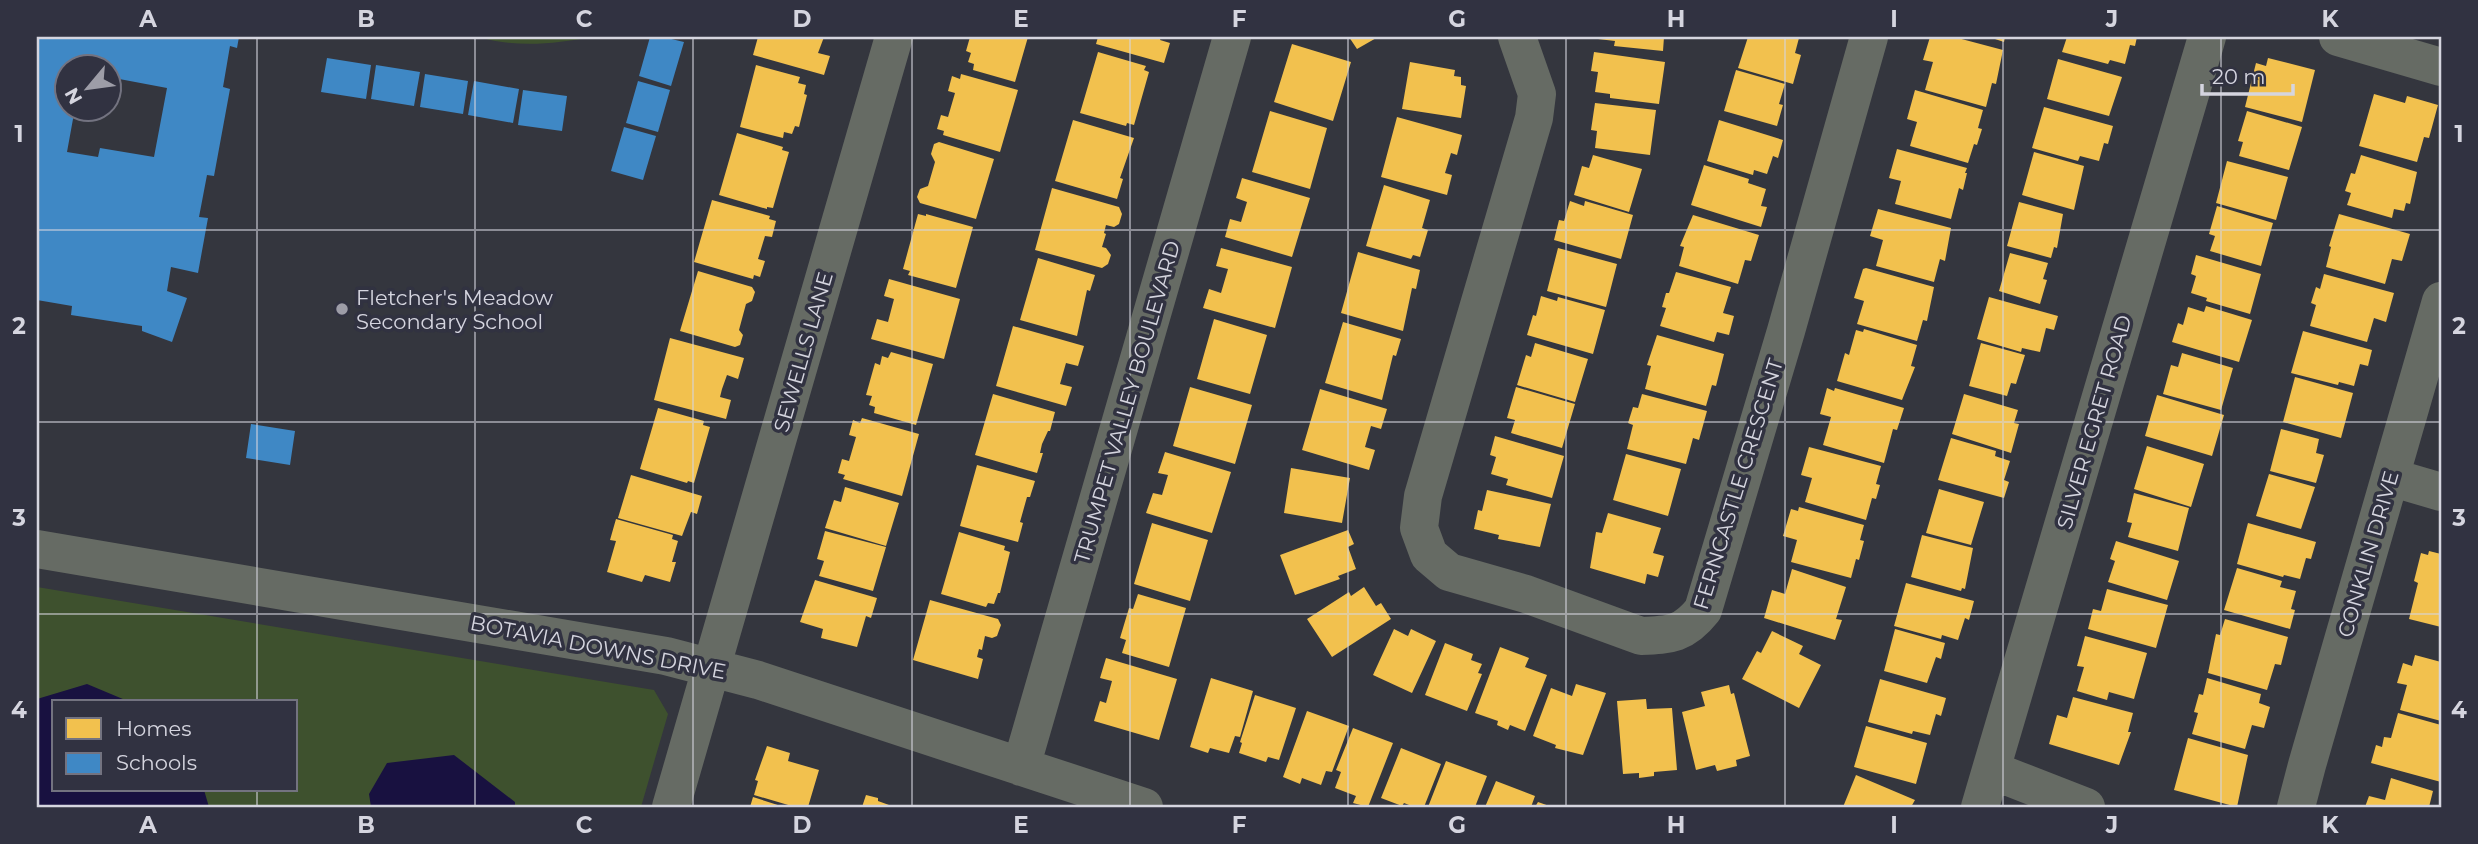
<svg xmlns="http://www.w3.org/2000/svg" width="2478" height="844" viewBox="0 0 2478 844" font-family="Montserrat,sans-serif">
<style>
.green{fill:#3e512e;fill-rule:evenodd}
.water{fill:#181140}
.homes{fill:#f2c14e}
.schools{fill:#3f88c5;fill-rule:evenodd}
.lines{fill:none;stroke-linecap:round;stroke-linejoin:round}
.minor{stroke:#666b64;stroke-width:38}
.grid{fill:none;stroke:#d5d5df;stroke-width:2;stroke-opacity:0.55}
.poi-dot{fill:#9d9da7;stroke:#313241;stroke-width:2.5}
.labels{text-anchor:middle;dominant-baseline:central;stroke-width:7;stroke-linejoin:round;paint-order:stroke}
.poi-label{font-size:21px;fill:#d5d5df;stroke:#313241;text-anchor:start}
.street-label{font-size:21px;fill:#d5d5df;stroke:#313241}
.neatline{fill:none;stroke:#d5d5df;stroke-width:2.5}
.grid-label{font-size:23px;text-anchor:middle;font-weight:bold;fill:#d5d5df}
</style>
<rect width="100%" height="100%" fill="#34363e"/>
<!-- green -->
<path class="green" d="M478,37H592C554,44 517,48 478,37Z
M37,587L654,690L668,714L641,807H37ZM54,702H296V790H54Z"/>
<!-- water -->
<path class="water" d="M87,684L130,702H54V790H204L209,807H37V699Z
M454,755L515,802V807H371L369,794L387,763Z"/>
<!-- homes -->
<path class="homes" d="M758,37H824L818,53L830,56L824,75L753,55Z
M970,37H1028L1015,82L973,70L974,64L968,62L971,53L966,51Z
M1098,37H1161L1160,40L1170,43L1164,63L1096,44Z
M1349,37H1378L1357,49Z
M1599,37H1664L1663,51L1614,46L1615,41L1598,39Z
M1748,37L1799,38L1795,53L1801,55L1793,84L1738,68Z
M1930,37H1954L2003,50L1996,84L1992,83L1986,107L1925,90L1933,62L1923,60Z
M1989,37H2005L2004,42Z
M2067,37H2137L2135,46L2130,45L2125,64L2110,60L2108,64L2062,52Z
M1292,44L1351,62L1333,121L1274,102Z
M1098,52L1146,66L1144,70L1149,72L1134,125L1127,123L1126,126L1080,113Z
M1594,52L1665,62L1659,104L1610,98V94L1595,92L1598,72L1591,71Z
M2268,58L2315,70L2302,122L2245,107L2256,63L2266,66Z
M2058,59L2122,77L2109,116L2047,99Z
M1410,62L1455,70L1454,76L1461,77V85L1466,86L1461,118L1402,109Z
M756,65L800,77L798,83L806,85L804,94L807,95L799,127L795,126L792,134L784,132L783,138L740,127Z
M1736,70L1785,84L1779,104L1783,105L1777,126L1724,111Z
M961,74L1018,90L1000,152L943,135L944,131L937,129L941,115L948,117L955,93L948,91L952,76L960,79Z
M1915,90L1983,110L1978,128L1982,129L1977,145L1974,144L1968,163L1910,146L1917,122L1907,119Z
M2374,94L2405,103L2407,96L2438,105L2429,138L2424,137L2417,162L2359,146Z
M1595,103L1656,110L1650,155L1595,148L1597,131L1591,130Z
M2044,107L2113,126L2108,144L2104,143L2099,161L2080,156L2078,161L2032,148Z
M1270,111L1327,128L1310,189L1252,172Z
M2247,111L2302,127L2289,170L2239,156L2243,142L2238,141Z
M1397,117L1462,135L1457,155L1451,153L1445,173L1452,175L1447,195L1381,177Z
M1073,120L1134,138L1120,178L1123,179L1117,199L1055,181Z
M1719,120L1783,140L1778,158L1773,156L1767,174L1754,170L1753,175L1707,161Z
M737,133L783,147L782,150L789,152L773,208L767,207V209L719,195Z
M939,142L994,159L976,219L920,203L917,197L920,189L928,186L935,162L931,154L934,144Z
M1897,149L1967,168L1965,173H1967L1963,190L1959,188L1951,219L1895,204L1901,181L1889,178Z
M2034,152L2084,166L2074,210L2022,195Z
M1593,155L1642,169L1629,212L1574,195L1582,166L1589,168Z
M2361,155L2417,172L2410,204L2406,203L2404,211L2394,209L2392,218L2347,205L2351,193L2345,191L2351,173L2355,174Z
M2227,161L2288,177L2276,220L2216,203Z
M1704,165L1749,179L1748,183L1766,189L1761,206L1767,207L1761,227L1691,205Z
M1242,178L1310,198L1292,257L1225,237L1230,219L1241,222L1247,202L1236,198Z
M1384,185L1430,200L1422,228L1428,230L1420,257L1413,255L1411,259L1366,246Z
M1052,188L1119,207L1122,214L1119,224L1114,227L1106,225L1104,233L1106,234L1102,247L1106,248L1111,255L1108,264L1102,268L1035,250Z
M712,200L770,216L769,219L776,221L772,237L765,236L758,259L765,261L760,277L754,275L753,279L694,262Z
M1570,201L1584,206L1585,201L1633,215L1621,259L1554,240L1559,220L1564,221Z
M2019,202L2063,214L2057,248L2054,247L2051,258L2007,246Z
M2217,206L2273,223L2261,266L2210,251L2215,236L2209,234Z
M1878,209L1951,228L1945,261L1940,259L1934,282L1876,266L1883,240L1870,236Z
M918,214L926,216V214L973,227L956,288L908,275L910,271L903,269Z
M2339,214L2410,234L2402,261L2392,259L2385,284L2326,267L2331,247L2329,246Z
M1693,215L1759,235L1751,261L1745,260L1738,284L1679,266L1684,247L1680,246Z
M1221,248L1292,267L1275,328L1203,308L1209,289L1221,293L1228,269L1216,266Z
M1558,248L1617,264L1606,307L1547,291Z
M1358,252L1420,270L1416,289L1412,288L1403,331L1341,313Z
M2010,253L2048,263L2043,279L2047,280L2040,304L1999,291Z
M2196,255L2261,274L2250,314L2206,301L2207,298L2191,293L2196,276L2191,274Z
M1038,258L1095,275L1090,291L1087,290L1077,336L1020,320Z
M1866,268L1934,287L1927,321L1923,320L1917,341L1857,324L1864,301L1854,298L1863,269Z
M698,271L752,287L755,292L752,301L746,304L739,330L743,335L740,345L735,347L680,331Z
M1676,272L1731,287L1723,313L1734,316L1729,335L1717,332L1714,342L1660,326L1666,308L1662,307L1666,293H1669Z
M2324,274L2394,293L2386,322L2374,318L2367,342L2310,326L2316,305L2311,303L2316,287L2320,289Z
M889,279L960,299L944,359L871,339L877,319L888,322L894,299L884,296Z
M1541,296L1557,301L1558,297L1605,310L1593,354L1527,335L1533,315L1536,316Z
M1989,297L2058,316L2054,330L2046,328L2040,352L2022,348L2021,352L1977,339Z
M2206,306L2252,320L2239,362L2172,342L2178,323L2183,325L2188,307L2204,312Z
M1214,319L1267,335L1250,394L1197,379Z
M1343,322L1401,339L1396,356L1393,355L1382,400L1325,383Z
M1013,326L1084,346L1078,366L1066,363L1060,384L1072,387L1066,406L996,386Z
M1864,329L1917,345L1911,366L1915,367L1902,400L1837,381L1845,353L1849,355L1856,330L1863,332Z
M2303,331L2372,350L2368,366L2360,364L2354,386L2339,382L2338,385L2291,373Z
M1657,335L1724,354L1716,386L1712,385L1706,406L1645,389L1651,366L1647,365Z
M670,338L744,358L738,379L727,375L722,389L720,397L731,400L726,419L654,400Z
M1535,343L1588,359L1575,402L1517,385L1526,355L1531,357Z
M1981,343L2025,355L2016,384L2011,383L2007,396L1969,386Z
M891,352L933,364L916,425L874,413L875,407L869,405L872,396L866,395L875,363L880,365L882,356L888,358Z
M2182,353L2233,368L2221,410L2163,394L2171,365L2178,367Z
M2295,377L2353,393L2341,438L2283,422Z
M1190,387L1252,405L1235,464L1173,446Z
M1516,387L1575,404L1562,448L1511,433L1515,420L1507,418Z
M1827,388L1834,391L1835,388L1904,408L1897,430L1893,429L1884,463L1823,445L1831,417L1820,414Z
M1320,389L1387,409L1381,429L1371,426L1365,447L1375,450L1369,470L1302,450Z
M993,394L1055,412L1050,431H1048L1042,444L1040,453H1043L1037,473L975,455Z
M1642,394L1707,411L1699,440L1693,438L1686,464L1627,449L1633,425L1628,423L1633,407L1638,408Z
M1964,394L2018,410L2014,423L2019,424L2011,453L1952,434Z
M2157,395L2224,415L2212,456L2145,436Z
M658,408L704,421L703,425L710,427L694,483L688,481L687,483L640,469Z
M862,418L919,434L902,496L843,479L845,475L838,473L842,459L849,461L856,437L849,435L853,420L860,423Z
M2281,429L2319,439L2316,453L2324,455L2316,483L2270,471Z
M1495,436L1564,456L1552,498L1506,485L1508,479L1491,474L1496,457L1490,455Z
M1951,438L1996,451L1995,456L2010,461L2004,480L2009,482L2004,498L1938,480Z
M2147,446L2204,464L2191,507L2134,489Z
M1809,447L1881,466L1876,484L1880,485L1876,499L1872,498L1866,520L1805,502L1812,478L1801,475Z
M1165,452L1231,472L1212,533L1146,513L1153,493L1162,495L1168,475L1158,473Z
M1626,454L1681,469L1668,516L1613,500Z
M977,465L1035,481L1030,497H1027L1020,522L1023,523L1018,542L960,526Z
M1291,468L1350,478L1342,523L1284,513Z
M2269,474L2315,487L2301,529L2256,516Z
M631,475L702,496L697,514L691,512L682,536L618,518Z
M845,487L899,503L886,546L825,528L834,500L841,502Z
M1939,489L1984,502L1971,545L1926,533Z
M1487,490L1551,504L1540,547L1498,539L1499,535L1474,529L1478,510L1482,511Z
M2134,493L2189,508L2178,551L2128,537L2132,523L2127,522Z
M1799,507L1864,525L1860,540L1864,541L1859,560L1856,559L1851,578L1791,562L1797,540L1783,536L1791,509L1798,511Z
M1608,513L1661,528L1653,553L1664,556L1658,577L1647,574L1645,584L1590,568L1596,532L1602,533Z
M616,519L673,535L672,539L678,541L672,562H676L670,582L645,575L642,582L607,572L616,541L610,540Z
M1152,523L1208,540L1190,601L1134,584Z
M2248,523L2316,542L2311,559L2306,558L2300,579L2284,575L2283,577L2237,564Z
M1348,530L1354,544L1348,547L1356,569L1338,576L1340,579L1295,595L1280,555Z
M825,531L886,547L873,591L819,576L824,561L817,559Z
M959,532L1005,546L1004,550L1010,552L1000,593H998L994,604L988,603L986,607L941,594Z
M1922,535L1973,548L1965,589L1962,588L1961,591L1911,577Z
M2116,541L2179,561L2167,600L2108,582L2115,561L2110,559Z
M2429,551L2441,554V627L2409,619L2418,583L2414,581L2421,553L2428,555Z
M2237,568L2282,581L2280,587L2296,591L2291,609L2295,610L2290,629L2224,610Z
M1792,569L1846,587L1836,619L1842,620L1835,640L1764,618L1772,590L1785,594Z
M815,580L877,598L871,618L866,616L857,647L821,638L823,629L800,622Z
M1906,583L1974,601L1969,620L1965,618L1958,640L1942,635L1941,639L1894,626Z
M1364,587L1376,606L1381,603L1391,619L1332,657L1307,619L1349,592L1351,596Z
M2107,589L2168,605L2156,648L2088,629L2093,609L2101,611Z
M1138,594L1186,608L1169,667L1122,653L1126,640L1120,638L1129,608L1133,609Z
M930,600L998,619L1001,625L997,636L992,638L985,636L982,650L979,649L977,657L983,659L978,679L913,660Z
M2225,619L2288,637L2281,665L2275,664L2267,690L2208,673L2216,634L2220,635Z
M1394,629L1408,636L1411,629L1436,641L1412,693L1373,675Z
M1895,629L1945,643L1941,659L1936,657L1927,683L1884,671Z
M1772,631L1803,646L1799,654L1821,665L1799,708L1742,679L1757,651L1761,653Z
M2085,636L2147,653L2134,699L2109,692L2107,700L2077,691L2084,667L2077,666Z
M1445,643L1473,654L1471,660L1482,664L1478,673L1482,674L1467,711L1425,695Z
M1500,647L1529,658L1525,667L1547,675L1525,731L1510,725L1508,730L1497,725L1498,721L1475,713Z
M2415,655L2441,662V721L2400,710L2407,685L2397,683L2403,663L2412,666Z
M1106,658L1177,679L1159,740L1094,721L1100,701L1106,703L1112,681L1100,678Z
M1211,678L1253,691L1240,737L1235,736L1229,753L1210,748L1208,753L1190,747Z
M2207,678L2261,694L2259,703L2270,707L2264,728L2252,725L2245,749L2192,734L2198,713L2194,712L2199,694L2203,695Z
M1880,679L1946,698L1941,716L1936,714L1930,735L1913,731L1912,734L1868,722Z
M1576,684L1606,693L1583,755L1555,748L1556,745L1533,736L1551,688L1572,696Z
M1729,685L1731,694L1734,693L1750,756L1736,760L1737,766L1717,771L1715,765L1696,770L1682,712L1705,706L1701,692Z
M1255,695L1296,708L1279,760L1268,757L1266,762L1239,753L1242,743L1240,742Z
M2073,697L2133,713L2128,732H2131L2119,765L2049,744L2057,715L2067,718Z
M1646,699L1647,709L1672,708L1677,770L1654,772V776L1639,778V773L1623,774L1617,701Z
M1307,711L1349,726L1332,772L1326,771L1321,785L1302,778L1300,784L1283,777Z
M2398,713L2441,725V782L2371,763L2376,745L2382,747L2384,737L2391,738Z
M1866,726L1927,743L1916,784L1854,767Z
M1353,728L1393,743L1368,807L1353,803L1356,796L1335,788L1341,772L1336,770Z
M2188,738L2248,755L2237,807L2174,790Z
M767,746L790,753L788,761L819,770L808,807H795L754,795L758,781L755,780Z
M1401,748L1441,764L1424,807H1414L1404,803L1402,806L1381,798Z
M1446,761L1487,776L1475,807H1428Z
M1856,775L1915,800L1911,807H1843Z
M2391,778L2433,791L2429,807H2365L2369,796L2385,800Z
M1496,781L1535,796L1531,807H1485Z
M866,795L878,798V801L889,805L888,807H862Z
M753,797L784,807H750Z
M1538,802L1552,807H1535Z"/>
<!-- schools -->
<path class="schools" d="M37,37H239L237,48L230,46L223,87L230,89L214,176L207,175L199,217L208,218L198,273L171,267L167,291L187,298L172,342L142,331V326L71,315L72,306L37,300L39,279H37ZM82,65L108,66V69L115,71L114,78L167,88L154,157L100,148L98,157L67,152L75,108H66V66Z
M650,37H663L684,42L671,86L639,76Z
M327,58L371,65L366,99L321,92Z
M376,65L420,72L414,106L371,99Z
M425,74L468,81L463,114L420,107Z
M474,81L519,89L513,123L468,115Z
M638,81L670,90L658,132L626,123Z
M523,90L567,96L562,131L518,125Z
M624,127L656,136L643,180L611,171Z
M251,424L295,431L290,465L246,458Z"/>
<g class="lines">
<!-- minor -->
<path class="minor" d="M1517,37L1537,94L1534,118L1423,496L1419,528L1429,555L1449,572L1526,594L1641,636C1671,635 1684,634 1703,610L1786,331L1869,37
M2338,37L2441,67
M2390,477L2441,492
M37,549L666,656L758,680L1144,807
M1021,767L1232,37
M1991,770L2086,807
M671,807L894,37
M1980,807L2207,37
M2296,807L2307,765L2441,301"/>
</g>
<!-- grid -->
<path class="grid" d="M257,37V702M475,37V807M693,37V807M912,37V807M1130,37V807M1348,37V807M1566,37V807M1785,37V807M2003,37V807M2221,37V807M37,230H2441M37,422H2441M37,614H2441M257,790V807"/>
<!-- markers -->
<circle class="poi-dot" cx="342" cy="309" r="7"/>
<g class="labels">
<!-- poi labels -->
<g class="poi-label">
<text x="356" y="297">Fletcher's Meadow<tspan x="356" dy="24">Secondary School</tspan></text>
</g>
<!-- street labels -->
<g class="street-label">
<text transform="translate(803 352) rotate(-74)">SEWELLS LANE</text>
<text transform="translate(1127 402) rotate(-74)">TRUMPET VALLEY BOULEVARD</text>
<text transform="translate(2094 422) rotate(-74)">SILVER EGRET ROAD</text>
<text transform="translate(1738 484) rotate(-73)">FERNCASTLE CRESCENT</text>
<text transform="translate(2368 554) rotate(-74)">CONKLIN DRIVE</text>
<text transform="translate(598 647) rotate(11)">BOTAVIA DOWNS DRIVE</text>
</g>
</g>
<!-- border -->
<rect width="2478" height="844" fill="none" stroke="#313241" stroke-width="77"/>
<!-- legend -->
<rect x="52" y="700" width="245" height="91" fill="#313241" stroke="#737380" stroke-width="2"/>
<rect x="66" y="718" width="35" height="21" fill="#f2c14e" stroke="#737380" stroke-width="2"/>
<text x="116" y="736" font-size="21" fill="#d5d5df">Homes</text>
<rect x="66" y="753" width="35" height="21" fill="#3f88c5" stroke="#737380" stroke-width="2"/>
<text x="116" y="770" font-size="21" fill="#d5d5df">Schools</text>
<!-- north arrow -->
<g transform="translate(88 88) rotate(241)"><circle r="33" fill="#313241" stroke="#737380" stroke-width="2"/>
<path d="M0-5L12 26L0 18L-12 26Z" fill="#9d9da7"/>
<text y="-10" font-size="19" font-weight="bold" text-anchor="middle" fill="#d5d5df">N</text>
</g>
<!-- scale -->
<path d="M2202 84v10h91v-10" fill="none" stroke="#d5d5df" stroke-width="3.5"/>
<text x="2212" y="84" font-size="21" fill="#d5d5df" stroke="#313241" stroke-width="5" paint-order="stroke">20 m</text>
<rect x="38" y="38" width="2402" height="768" class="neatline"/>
<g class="grid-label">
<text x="148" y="27">A</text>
<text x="366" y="27">B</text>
<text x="584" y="27">C</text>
<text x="802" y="27">D</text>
<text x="1021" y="27">E</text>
<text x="1239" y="27">F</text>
<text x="1457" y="27">G</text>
<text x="1676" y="27">H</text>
<text x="1894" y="27">I</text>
<text x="2112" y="27">J</text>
<text x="2330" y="27">K</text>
<text x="19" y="142">1</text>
<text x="2459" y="142">1</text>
<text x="19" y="334">2</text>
<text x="2459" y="334">2</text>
<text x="19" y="526">3</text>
<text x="2459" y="526">3</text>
<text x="19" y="718">4</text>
<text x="2459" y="718">4</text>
<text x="148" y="833">A</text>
<text x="366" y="833">B</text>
<text x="584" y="833">C</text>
<text x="802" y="833">D</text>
<text x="1021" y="833">E</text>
<text x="1239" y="833">F</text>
<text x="1457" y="833">G</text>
<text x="1676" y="833">H</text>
<text x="1894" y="833">I</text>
<text x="2112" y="833">J</text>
<text x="2330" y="833">K</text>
</g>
</svg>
